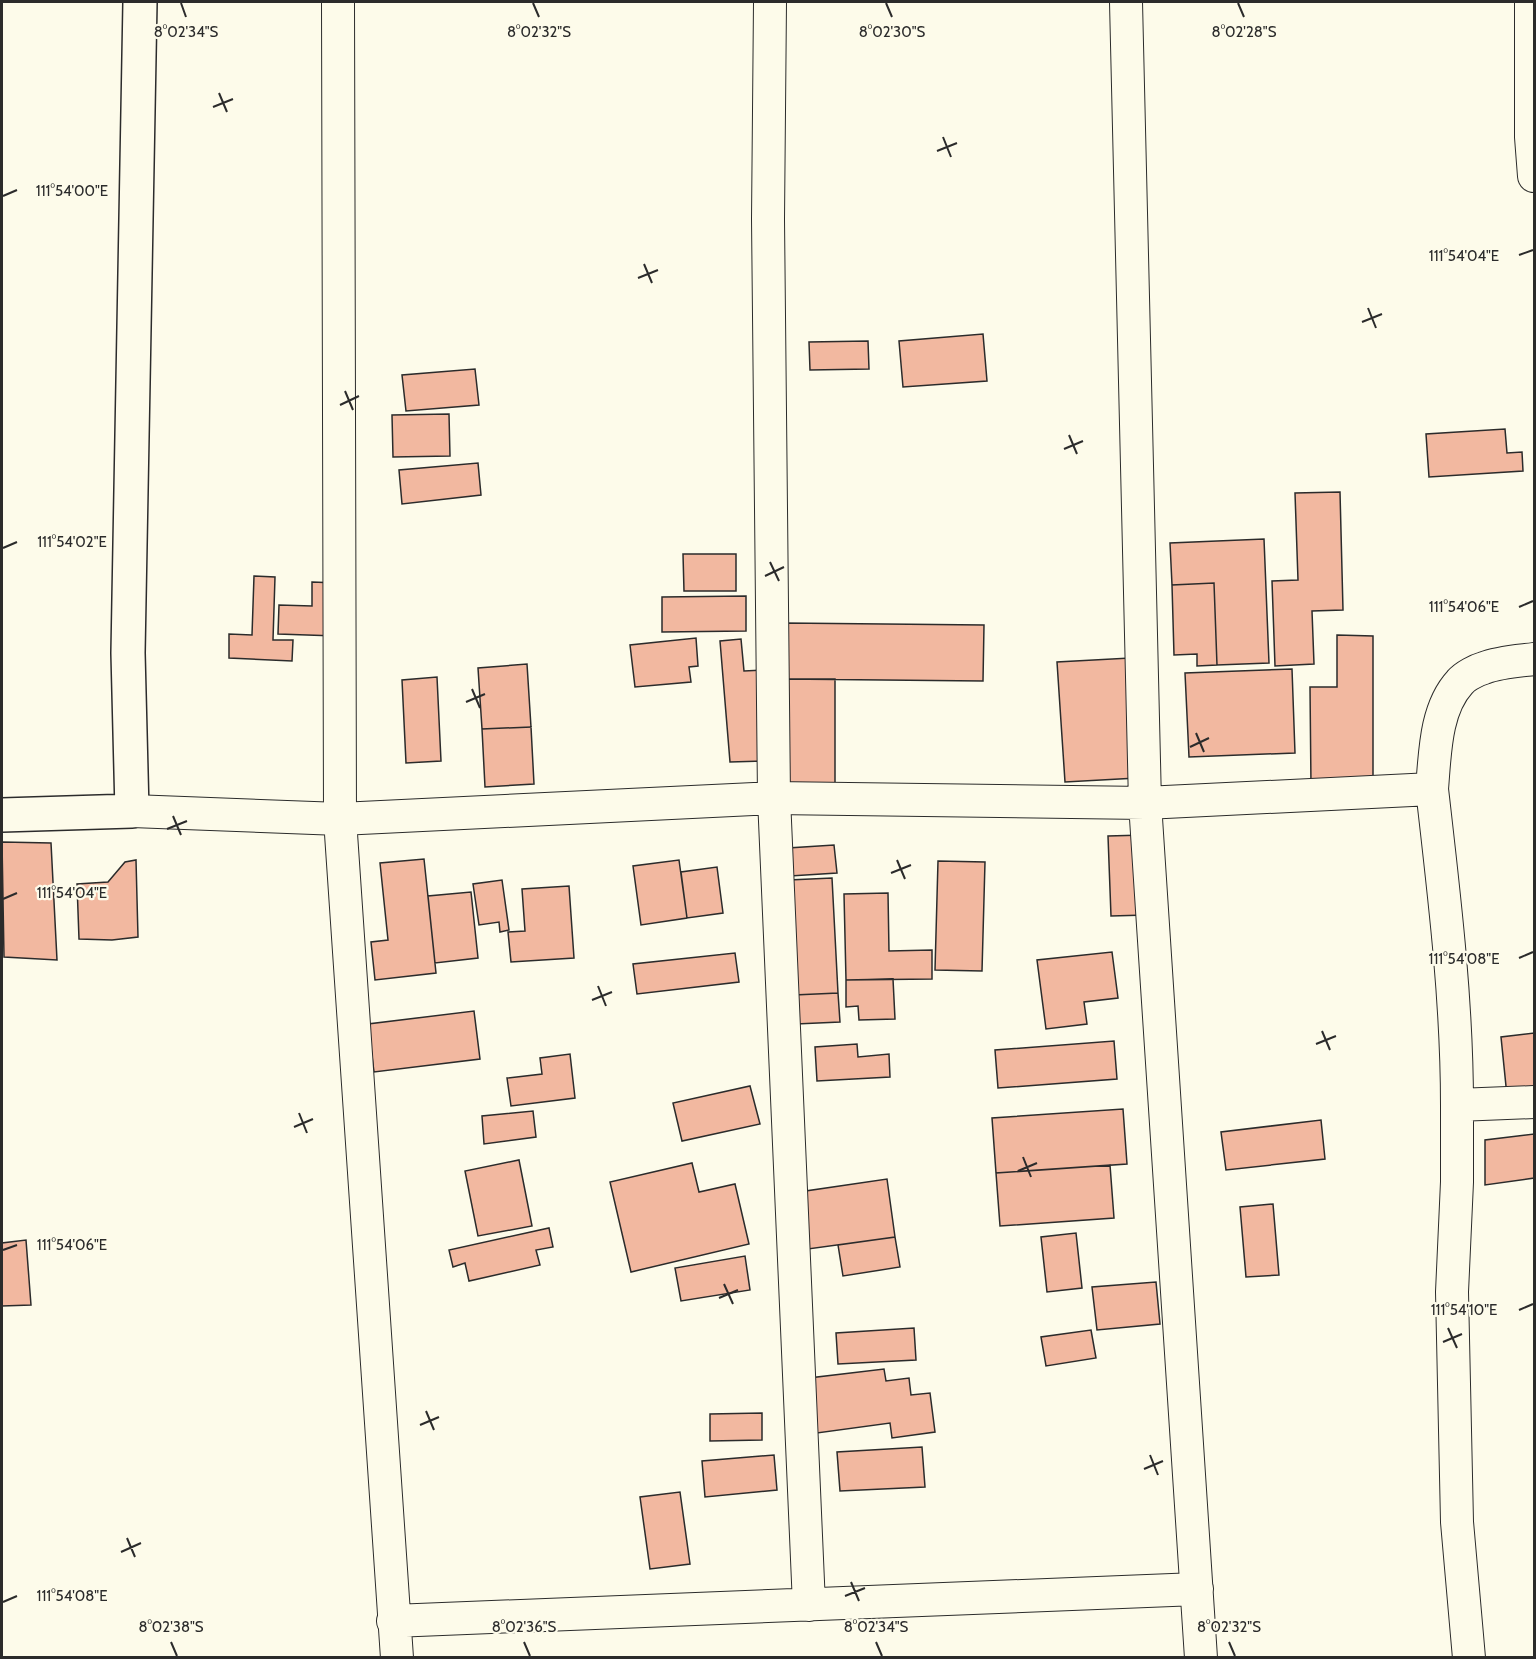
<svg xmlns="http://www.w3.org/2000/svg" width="1536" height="1659" viewBox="0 0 1536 1659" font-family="Cabin,sans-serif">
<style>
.building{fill:#f2b8a0;stroke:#2b2b2b;stroke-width:1.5}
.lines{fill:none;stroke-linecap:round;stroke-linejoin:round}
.minor-casing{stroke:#2b2b2b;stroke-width:34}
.tertiary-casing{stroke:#2b2b2b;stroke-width:36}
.minor{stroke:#fdfbea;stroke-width:32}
.tertiary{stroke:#fdfbea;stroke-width:33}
.ticks{fill:none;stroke:#2b2b2b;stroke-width:2}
.ticks-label{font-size:15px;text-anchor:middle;fill:#2b2b2b;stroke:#fdfbea;stroke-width:4.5;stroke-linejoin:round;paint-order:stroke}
</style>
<rect width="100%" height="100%" fill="#fdfbea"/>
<!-- building -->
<path class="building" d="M983,334L987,381L903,387L899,341Z
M868,341L869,369L810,370L809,342Z
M475,369L479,405L406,411L402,375Z
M449,414L450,456L393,457L392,415Z
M1505,429L1507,453L1522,452L1523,471L1429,477L1426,434Z
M478,463L481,495L402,504L399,470Z
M1340,492L1343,610L1312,611L1314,664L1275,666L1272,581L1298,580L1295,493Z
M1264,539L1269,663L1217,665L1214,583L1172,585L1170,543Z
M683,554H736V591H684Z
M254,576L275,577L273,640H293L292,661L229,658V634L252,635Z
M312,582L337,583L336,636L278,634L279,605L312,606Z
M1214,583L1217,665L1197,666V654L1174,655L1172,585Z
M746,596V631L662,632V597Z
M784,623L984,625L983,681L784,679Z
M1337,635L1373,636V786H1311L1310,687H1337Z
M696,638L698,666L689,667L691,682L635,687L630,645Z
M741,639L744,671L764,670L766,761L730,762L720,641Z
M1130,658L1137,778L1065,782L1057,662Z
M527,664L531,727L482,729L478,668Z
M1292,669L1295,753L1189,757L1185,673Z
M437,677L441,761L406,763L402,680Z
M784,679H835V783H783Z
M531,727L534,784L485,787L482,729Z
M1144,835L1146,915L1111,916L1108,836Z
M2,842L51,843L57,960L4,957Z
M834,845L837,873L790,876L788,848Z
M424,859L436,973L375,980L371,942L388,940L380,863Z
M136,860L138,937L112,940L79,939L77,884L108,882L125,862Z
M679,860L687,918L641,925L633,866Z
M938,861L985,862L982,971L935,970Z
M717,867L723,913L687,918L681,872Z
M832,878L838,993L794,995L789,880Z
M502,880L509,930L500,932L499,922L479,925L473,884Z
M569,886L574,958L511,962L508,932L525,931L522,889Z
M471,892L478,958L435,963L428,896Z
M888,893L889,951L932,950V979L846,980L844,894Z
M1112,952L1118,998L1084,1002L1087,1024L1046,1029L1037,960Z
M735,953L739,982L637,994L633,964Z
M893,979L895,1019L859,1020L858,1006L846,1007V980Z
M838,993L840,1022L796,1024L794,995Z
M474,1011L480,1059L374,1072L368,1024Z
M1534,1033V1093L1507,1096L1501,1037Z
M1114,1041L1117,1079L998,1088L995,1050Z
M857,1044L858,1057L889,1054L890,1077L817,1081L815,1047Z
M570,1054L575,1098L511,1106L507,1078L542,1074L540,1058Z
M750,1086L760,1124L682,1141L673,1103Z
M1123,1109L1127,1164L996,1173L992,1118Z
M533,1111L536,1137L484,1144L482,1116Z
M1321,1120L1325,1159L1226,1170L1221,1132Z
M1534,1134V1178L1485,1185V1140Z
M519,1160L532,1226L478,1236L465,1171Z
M692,1163L699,1192L735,1184L749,1244L631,1272L610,1182Z
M1110,1165L1114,1218L1000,1226L996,1173Z
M887,1179L895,1237L808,1249L799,1192Z
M1273,1204L1279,1275L1246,1277L1240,1207Z
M549,1228L553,1247L536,1250L540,1265L469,1281L465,1263L453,1267L449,1250Z
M1076,1233L1082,1288L1047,1292L1041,1237Z
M895,1237L900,1267L843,1276L838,1245Z
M26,1240L31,1305L2,1306V1243Z
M745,1256L750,1290L681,1301L675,1268Z
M1156,1282L1160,1324L1097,1330L1092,1287Z
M914,1328L916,1360L838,1364L836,1333Z
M1091,1330L1096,1358L1046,1366L1041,1337Z
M884,1369L886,1381L909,1378L911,1395L930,1393L935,1432L892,1438L890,1423L817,1433L809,1378Z
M762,1413V1440L710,1441V1414Z
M922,1447L925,1487L840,1491L837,1452Z
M774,1455L777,1490L705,1497L702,1461Z
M680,1492L690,1564L650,1569L640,1497Z"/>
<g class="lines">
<defs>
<path id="minor" d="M338,2L340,819L397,1658
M770,2L768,219L774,798L809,1605
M1126,2L1145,803L1201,1658
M1531,2V137L1534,176
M1432,789C1444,894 1457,999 1457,1105
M132,811L340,819L774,798L1145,803L1432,789C1435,754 1435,709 1460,682C1465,676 1477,670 1484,668C1499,662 1518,661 1534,659
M393,1621L1197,1589
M1469,1658L1457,1522L1452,1292L1457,1182V1105L1534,1102"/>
<path id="tertiary" d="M2,815L132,811L128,653L140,2"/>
</defs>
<!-- minor casing -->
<use href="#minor" class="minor-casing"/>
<!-- tertiary casing -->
<use href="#tertiary" class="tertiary-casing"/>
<!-- minor -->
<use href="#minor" class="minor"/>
<!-- tertiary -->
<use href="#tertiary" class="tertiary"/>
</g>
<!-- ticks -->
<path class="ticks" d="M181,3L186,17M533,3L539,17M886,3L892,17M1238,3L1244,17M219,93L227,112M213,107L233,99M943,137L951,157M937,151L957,143M3,196L17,190M1519,255L1533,250M644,264L652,283M638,278L658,270M1368,308L1376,328M1362,322L1382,314M345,391L353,410M340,405L359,396M1069,435L1077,454M1064,449L1083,441M3,548L17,542M770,562L779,581M765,576L784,567M1519,607L1533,601M472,689L480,708M466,702L485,694M1196,733L1204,752M1190,747L1209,738M173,816L181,835M167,829L187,821M897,860L905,879M891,873L911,865M3,899L17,893M1519,958L1533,952M598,986L606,1006M592,1000L612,992M1322,1031L1330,1050M1316,1044L1336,1036M299,1113L307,1133M294,1127L313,1119M1023,1157L1031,1177M1018,1171L1037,1163M3,1250L17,1245M724,1284L733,1304M719,1298L738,1290M1519,1310L1533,1304M1448,1328L1457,1348M1443,1342L1462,1334M426,1411L434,1430M420,1425L439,1417M1150,1455L1158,1475M1144,1469L1163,1461M127,1538L135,1557M121,1552L141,1543M851,1582L859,1601M845,1596L865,1588M3,1602L17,1596M171,1642L177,1656M524,1642L530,1656M876,1642L882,1656M1229,1642L1235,1656"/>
<g class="ticks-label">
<text x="186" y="37">8°02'34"S</text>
<text x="539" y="37">8°02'32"S</text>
<text x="892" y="37">8°02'30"S</text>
<text x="1244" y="37">8°02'28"S</text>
<text x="72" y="196">111°54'00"E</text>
<text x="1464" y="261">111°54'04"E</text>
<text x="72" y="547">111°54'02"E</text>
<text x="1464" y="612">111°54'06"E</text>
<text x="72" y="898">111°54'04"E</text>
<text x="1464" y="964">111°54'08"E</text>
<text x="72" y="1250">111°54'06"E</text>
<text x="1464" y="1315">111°54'10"E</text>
<text x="72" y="1601">111°54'08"E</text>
<text x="171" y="1632">8°02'38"S</text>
<text x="524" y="1632">8°02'36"S</text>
<text x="876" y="1632">8°02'34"S</text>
<text x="1229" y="1632">8°02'32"S</text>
</g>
<!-- border -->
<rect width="1536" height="1659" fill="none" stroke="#2b2b2b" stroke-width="6"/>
</svg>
